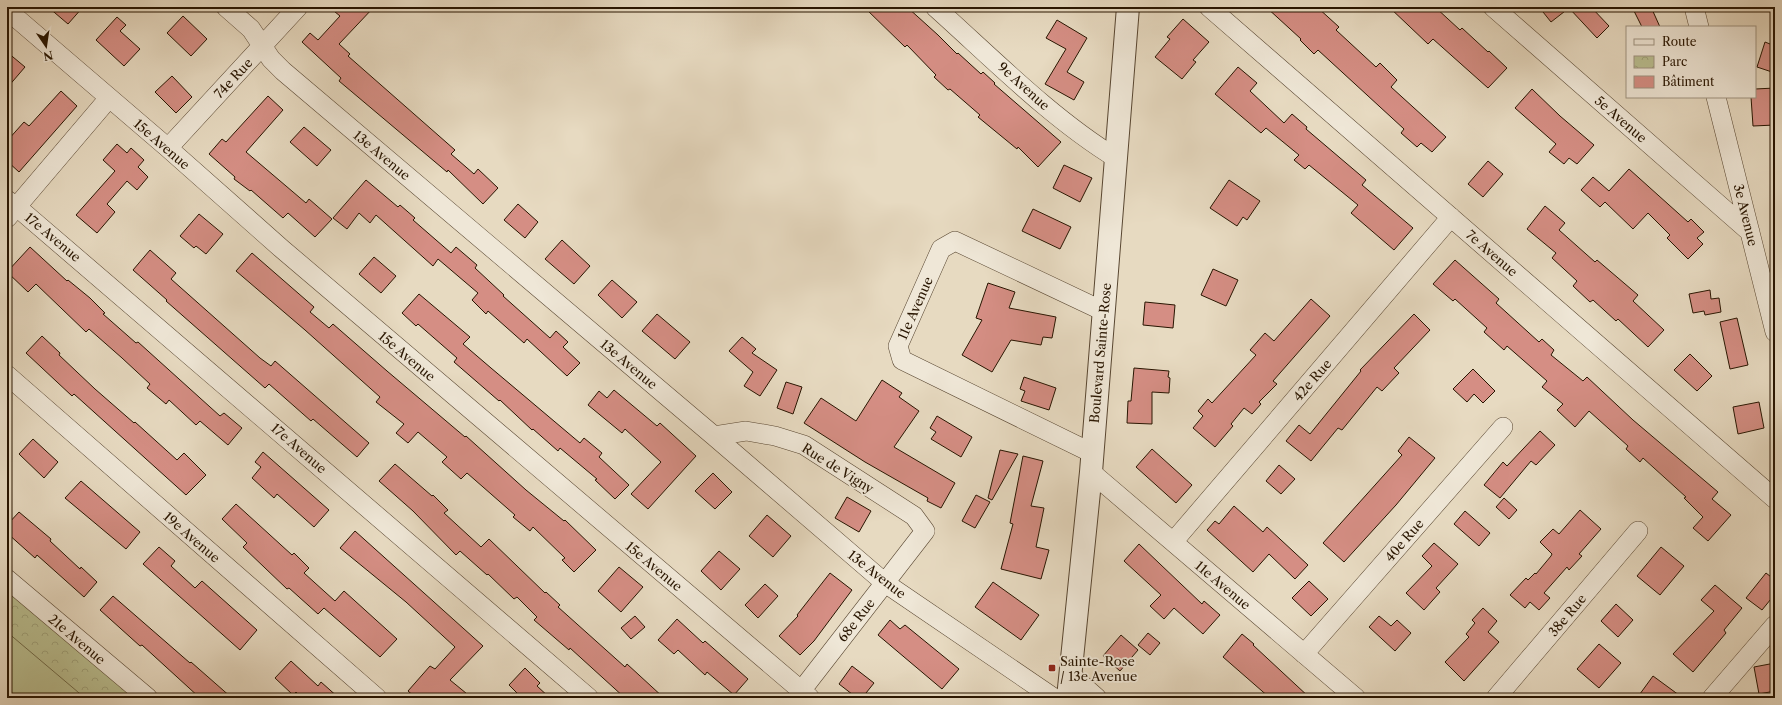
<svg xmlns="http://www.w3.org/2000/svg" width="1782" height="705" viewBox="0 0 1782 705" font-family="'Libre Caslon Text',serif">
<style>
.park{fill:url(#park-crowns);stroke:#706a48}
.pitch{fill:#b9be90;stroke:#706a48}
.building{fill:#d58e84;stroke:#281501}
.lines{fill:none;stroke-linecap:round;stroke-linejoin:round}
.minor-casing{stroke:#584631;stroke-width:20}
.tertiary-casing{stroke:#584631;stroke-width:24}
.minor{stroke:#efe7d7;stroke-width:19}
.tertiary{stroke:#efe7d7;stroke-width:22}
.poi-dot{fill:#8f2418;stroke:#efe7d7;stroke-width:1.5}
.labels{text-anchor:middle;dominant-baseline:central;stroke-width:3.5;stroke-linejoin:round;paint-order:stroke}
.street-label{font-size:13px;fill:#281501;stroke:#efe7d7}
.poi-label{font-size:13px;fill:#281501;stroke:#efe7d7;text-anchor:start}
</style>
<defs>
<pattern id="park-crowns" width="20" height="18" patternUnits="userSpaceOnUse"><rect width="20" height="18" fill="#b9be90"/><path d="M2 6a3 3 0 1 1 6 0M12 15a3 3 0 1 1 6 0" fill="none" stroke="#9fa27a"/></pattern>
</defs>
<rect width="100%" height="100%" fill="#e7dac1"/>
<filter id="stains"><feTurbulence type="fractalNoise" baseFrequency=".005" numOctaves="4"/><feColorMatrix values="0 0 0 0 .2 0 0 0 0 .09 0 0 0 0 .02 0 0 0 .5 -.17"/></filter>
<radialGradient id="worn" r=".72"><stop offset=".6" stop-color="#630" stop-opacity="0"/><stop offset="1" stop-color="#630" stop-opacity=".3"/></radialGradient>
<!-- park -->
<path class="park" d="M7,582L141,698H7Z"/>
<!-- pitch -->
<path class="pitch" d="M7,632L85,698H7Z"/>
<!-- building -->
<path class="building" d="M48,7H83L68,24Z
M329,7H374L339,44L350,54L348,56L455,150L451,154L474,174L478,169L498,188L483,204L448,170L447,172L339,81L341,78L302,42L310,33L318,40L340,16Z
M864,7H907L938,35L957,54L958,53L981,74L983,72L995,83L994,84L1061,142L1038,167L1018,147L1017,149L978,117L980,115L950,89L948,90L934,77L936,75L907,45L905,47Z
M1266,7H1317L1339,27L1336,30L1376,67L1380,63L1397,80L1391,87L1446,137L1432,152L1421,143L1417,147L1401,133L1404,129L1318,50L1314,54L1300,40L1301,39Z
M1389,7H1435L1460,30L1462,28L1488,52L1489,51L1507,68L1488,88L1433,39L1428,44Z
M1539,7H1591L1609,26L1597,38L1569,8L1551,22Z
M1632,7H1651L1660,27H1642Z
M183,16L207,39L191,56L167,33Z
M117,17L126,25L120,31L140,49L124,66L96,40Z
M1183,19L1209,42L1193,60L1196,62L1182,79L1155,57L1170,39L1167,37Z
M1057,20L1087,38L1067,72L1084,82L1074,100L1045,84L1066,49L1046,38Z
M1765,42L1775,46V73L1757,67Z
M7,52L25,67L7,88Z
M1238,67L1257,83L1250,91L1284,123L1292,114L1307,127L1306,129L1366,180L1362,185L1413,228L1394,250L1351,213L1358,205L1309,165L1305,169L1294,160L1299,155L1266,128L1261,133L1215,94Z
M172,76L192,97L176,113L155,92Z
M1775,88V125L1753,126L1751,97H1755V89Z
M1532,89L1560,116L1594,145L1577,164L1569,158L1564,164L1549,152L1556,144L1515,108Z
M61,91L77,106L19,172L7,161V141L24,122L29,126Z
M268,96L283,110L246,152L306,203L309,199L332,219L315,237L288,213L283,218L251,190L250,191L234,179L235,177L209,154L222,139L226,142Z
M304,127L331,150L317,166L290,142Z
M117,144L127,153L131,148L144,160L138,167L148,177L137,190L127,181L107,204L115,212L97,233L76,215L115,171L103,160Z
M1488,161L1503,174L1483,197L1468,184Z
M1064,165L1092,178L1080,202L1053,188Z
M1629,169L1688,222L1691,219L1704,232L1697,238L1703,244L1688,259L1667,238L1670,235L1648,213L1633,229L1605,202L1600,207L1581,190L1593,177L1609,191Z
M366,180L398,207L400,205L415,218L413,220L451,253L456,247L477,265L475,268L504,295L503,296L550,338L556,331L568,342L563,347L580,363L567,376L527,339L524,343L488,311L486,314L472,300L478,293L438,259L433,266L376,215L370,223L359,213L347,229L333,218Z
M1229,180L1260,201L1247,220L1243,217L1237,226L1210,208Z
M518,204L538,222L525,238L504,220Z
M1545,206L1565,223L1559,230L1595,262L1597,260L1638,295L1633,301L1664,330L1648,347L1618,319L1616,321L1593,300L1590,302L1573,286L1577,281L1552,258L1556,253L1527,229Z
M1033,209L1071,227L1060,249L1022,231Z
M199,214L223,234L206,254L196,246L194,248L180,236Z
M562,240L590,266L574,284L545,259Z
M30,247L67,281L68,280L90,298L105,313L103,314L136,343L138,342L220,416L224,413L242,428L228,445L200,421L196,425L169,400L166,404L147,388L150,384L122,358L89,329L86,332L36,284L28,292L7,272Z
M150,250L176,273L171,279L260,358L271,366L275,361L369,443L357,457L313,419L311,421L269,384L265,388L166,301L167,300L133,270Z
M252,253L314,307L310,312L329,328L333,324L387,371L465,437L466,436L526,490L564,521L565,520L596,550L574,572L562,560L565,558L533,527L530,531L513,517L515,515L467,473L461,479L442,462L447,457L418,432L408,443L396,433L404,424L376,402L380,397L305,330L236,271Z
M374,257L396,276L381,293L359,274Z
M1455,260L1499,299L1496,303L1539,342L1542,339L1554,350L1551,355L1583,381L1587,377L1633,420L1718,492L1712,499L1731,515L1708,541L1693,528L1703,517L1684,498L1686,497L1643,458L1640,462L1626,449L1628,446L1589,411L1575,427L1557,410L1563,404L1542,387L1547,381L1507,346L1504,350L1484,332L1487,328L1455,299L1453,301L1433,284Z
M1213,269L1238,280L1226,306L1201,295Z
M612,280L637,302L622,318L598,295Z
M988,283L1015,292L1009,308L1056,317L1052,338L1043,337L1041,345L1011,340L992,372L962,355L982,320L976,318Z
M1710,290L1711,299L1719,298L1721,312L1705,315L1704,311L1693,313L1689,294Z
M419,294L470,337L463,344L491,368L580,443L584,438L602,453L599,457L629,485L615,499L595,480L597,479L560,448L558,451L533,429L532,430L500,400L499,401L454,362L457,358L418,324L416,326L402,313Z
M1311,299L1330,316L1273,381L1277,384L1259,402L1261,404L1252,414L1244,408L1231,424L1233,426L1215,447L1193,428L1203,416L1198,411L1208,399L1212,403L1256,355L1250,350L1265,333L1274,341Z
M1145,302L1175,305L1173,328L1143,325Z
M657,314L690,342L675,359L642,331Z
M1414,314L1430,330L1394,368L1399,373L1382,391L1377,387L1342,430L1338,428L1311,461L1286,441L1299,425L1310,434L1361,371L1360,370Z
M1737,318L1748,365L1730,369L1720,322Z
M42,336L60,353L59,355L95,389L134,423L135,422L177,460L184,453L206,475L186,495L74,394L72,396L26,353Z
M742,337L756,349L752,353L777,370L760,396L744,386L753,372L729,351Z
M1690,354L1712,376L1697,391L1674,370Z
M1134,368L1169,371L1168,377L1170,378L1169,393L1152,392V424L1127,423L1128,401H1131Z
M1473,369L1495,391L1483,403L1474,394L1467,402L1453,389Z
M1024,377L1056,388L1049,410L1021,401L1025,391L1020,389Z
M882,380L902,393L899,397L919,411L894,447L955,483L941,508L927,501L928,498L865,462L804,423L821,398L856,421Z
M786,382L802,387L793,414L777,408Z
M614,390L657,426L660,423L696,456L648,509L631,494L661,462L625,429L622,433L588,405L599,391L607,398Z
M1759,402L1764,428L1738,434L1733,407Z
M937,416L972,437L961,457L931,439L936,432L930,428Z
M1540,431L1555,445L1536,465L1531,461L1500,498L1484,485L1503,462L1507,466Z
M1409,437L1435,458L1396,505L1344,562L1323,543L1402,455L1398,451Z
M33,439L58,462L44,478L19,454Z
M1152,449L1192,485L1176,503L1136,467Z
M1000,450L1018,454L992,500L988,498Z
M263,452L329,510L314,527L277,494L274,498L252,478L261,467L255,462Z
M1023,456L1043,461L1031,506L1044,508L1036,547L1049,550L1041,579L1001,569L1013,524L1010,523Z
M395,464L432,496L433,495L448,510L444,513L481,547L489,539L545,593L546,592L560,605L558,607L625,667L627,664L664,698H625L570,648L569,650L534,620L537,617L517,597L514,599L488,574L487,575L460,551L456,555L413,511L379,481Z
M1279,465L1295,479L1281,494L1266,481Z
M713,473L732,492L715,509L695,491Z
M81,481L140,532L126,549L65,498Z
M976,495L990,502L975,528L962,521Z
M847,497L871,511L859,532L835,518Z
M1504,498L1517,510L1509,519L1496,507Z
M236,504L292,555L294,553L309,568L304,573L335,601L344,591L397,639L380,657L324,608L318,614L289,588L287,589L243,547L247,543L222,519Z
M1234,506L1263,532L1267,527L1308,565L1295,579L1269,554L1253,572L1207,530L1215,521L1219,524Z
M1580,510L1601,529L1579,554L1582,556L1569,570L1567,567L1544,593L1550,598L1539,610L1530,602L1525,608L1510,595L1526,578L1528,580L1535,573L1536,574L1551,556L1552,554L1540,542L1553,529L1559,534Z
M1465,511L1490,533L1479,546L1454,524Z
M19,512L51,539L50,541L80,569L81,567L97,582L84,597L37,555L35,558L7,533V525Z
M767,515L791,536L773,557L749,536Z
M355,531L483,646L450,680L472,698H416L408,691L430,666L435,669L455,647L406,602L340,548Z
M1434,543L1458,564L1436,588L1440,592L1424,610L1406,593L1432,566L1422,556Z
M1139,544L1202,604L1204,601L1220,615L1203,634L1174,608L1164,619L1150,606L1161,595L1124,561Z
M159,547L175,561L171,566L195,588L202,581L257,630L240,650L143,564Z
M1661,547L1684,566L1660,595L1637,576Z
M719,551L740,569L721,590L701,571Z
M619,567L643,587L621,612L598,591Z
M830,573L852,590L814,641L800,655L779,636L798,616L797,615Z
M1766,573L1775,580V594L1762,610L1746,598Z
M1309,581L1328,599L1311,616L1292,598Z
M993,582L1039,615L1021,640L975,607Z
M765,584L778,596L758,618L745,605Z
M1715,585L1742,608L1724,630L1726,633L1693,672L1673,654L1714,611L1701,600Z
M113,596L190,663L191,662L232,698H200L142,645L140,646L100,610Z
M1616,604L1633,620L1618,637L1601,621Z
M1483,608L1497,621L1488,632L1499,642L1464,681L1445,662L1469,637L1466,634L1475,623L1472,620Z
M635,616L645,627L631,639L621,628Z
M1379,616L1391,626L1397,620L1411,633L1395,651L1369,627Z
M677,619L703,643L705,641L748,679L734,695L707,672L705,675L678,650L674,654L658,640Z
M890,620L900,629L905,625L959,669L942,689L878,635Z
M1148,633L1160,643L1150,655L1138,645Z
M1242,634L1254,644L1253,645L1310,698H1270L1223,657Z
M1121,635L1138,650L1120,671L1103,656Z
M1599,644L1621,663L1599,688L1577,669Z
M291,661L318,686L321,682L339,698H302L296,692L293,695L275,678Z
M1775,663V691L1759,694L1754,667Z
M852,666L874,683L862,698H857L839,684Z
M525,668L540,683L537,686L550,698H522L509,685Z
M1653,676L1683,698H1637Z"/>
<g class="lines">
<defs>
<path id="minor" d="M226,7L251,29L271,59L283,71L714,436L885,583L1054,698
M935,7C992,58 1052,119 1116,158
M1209,7L1775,499
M1493,7L1750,232
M1694,7L1699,27
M7,10L168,148L282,249L810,698
M1716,97L1775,332
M168,148L298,7
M7,200L17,207L589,698
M7,218L109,98
M7,375L377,698
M714,436L746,431L775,436L804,445L914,516L925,531L801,691
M1092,453L902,360L898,346L941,249L955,241L1103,311
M1091,472L1356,698
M1173,542L1451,217
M7,579L148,698
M1304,654L1503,427
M1071,675L1097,698
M1496,698L1638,531
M1712,698L1775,625"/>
<path id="tertiary" d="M1068,698L1091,472L1128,7"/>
</defs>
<!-- minor casing -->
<use href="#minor" class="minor-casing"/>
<!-- tertiary casing -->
<use href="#tertiary" class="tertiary-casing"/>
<!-- minor -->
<use href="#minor" class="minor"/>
<!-- tertiary -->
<use href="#tertiary" class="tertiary"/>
</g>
<!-- markers -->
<rect class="poi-dot" x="1048" y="664" width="8" height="8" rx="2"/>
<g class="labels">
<!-- street labels -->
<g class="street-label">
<text transform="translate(233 78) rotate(-47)">74e Rue</text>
<text transform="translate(1024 86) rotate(42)">9e Avenue</text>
<text transform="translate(1621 119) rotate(41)">5e Avenue</text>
<text transform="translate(162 144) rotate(41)">15e Avenue</text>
<text transform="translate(382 155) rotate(40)">13e Avenue</text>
<text transform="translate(1746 215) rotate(76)">3e Avenue</text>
<text transform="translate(53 237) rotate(40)">17e Avenue</text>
<text transform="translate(1492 253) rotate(41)">7e Avenue</text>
<text transform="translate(915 308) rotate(-66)">11e Avenue</text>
<text transform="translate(1100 353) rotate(-85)">Boulevard Sainte-Rose</text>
<text transform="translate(407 356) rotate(40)">15e Avenue</text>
<text transform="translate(629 364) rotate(40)">13e Avenue</text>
<text transform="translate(1312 380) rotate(-49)">42e Rue</text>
<text transform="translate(299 448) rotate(41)">17e Avenue</text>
<text transform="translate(838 468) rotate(32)">Rue de Vigny</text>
<text transform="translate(192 537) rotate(41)">19e Avenue</text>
<text transform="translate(1404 540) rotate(-49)">40e Rue</text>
<text transform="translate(654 566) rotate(40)">15e Avenue</text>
<text transform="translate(877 574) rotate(38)">13e Avenue</text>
<text transform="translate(1223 585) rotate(40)">11e Avenue</text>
<text transform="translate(1567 615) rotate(-50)">38e Rue</text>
<text transform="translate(856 620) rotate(-52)">68e Rue</text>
<text transform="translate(77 639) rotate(40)">21e Avenue</text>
</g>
<!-- poi labels -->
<g class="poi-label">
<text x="1060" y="661">Sainte-Rose<tspan x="1060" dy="15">/ 13e Avenue</tspan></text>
</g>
</g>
<!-- margin -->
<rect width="1782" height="705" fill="none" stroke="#e7dac1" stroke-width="24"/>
<rect x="8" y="8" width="1766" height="689" fill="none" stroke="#281501" stroke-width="2"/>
<rect x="12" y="12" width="1758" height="681" fill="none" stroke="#281501"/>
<!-- legend -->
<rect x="1626" y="26" width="130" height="72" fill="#efe7d7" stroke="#9f9381"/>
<rect x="1634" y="39" width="20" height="6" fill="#efe7d7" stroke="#9f9381"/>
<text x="1662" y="46" font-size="12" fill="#281501">Route</text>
<rect x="1634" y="56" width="20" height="12" fill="url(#park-crowns)" stroke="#9f9381"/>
<text x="1662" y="66" font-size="12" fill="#281501">Parc</text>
<rect x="1634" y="76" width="20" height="12" fill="#d58e84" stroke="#9f9381"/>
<text x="1662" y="86" font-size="12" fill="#281501">Bâtiment</text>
<!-- north arrow -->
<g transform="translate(46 46) rotate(167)" stroke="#efe7d7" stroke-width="3" paint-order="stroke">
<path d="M0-3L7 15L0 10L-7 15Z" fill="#281501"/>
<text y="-6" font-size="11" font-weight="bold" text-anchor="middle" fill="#281501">N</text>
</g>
<rect width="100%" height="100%" filter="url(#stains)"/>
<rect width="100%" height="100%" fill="url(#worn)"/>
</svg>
